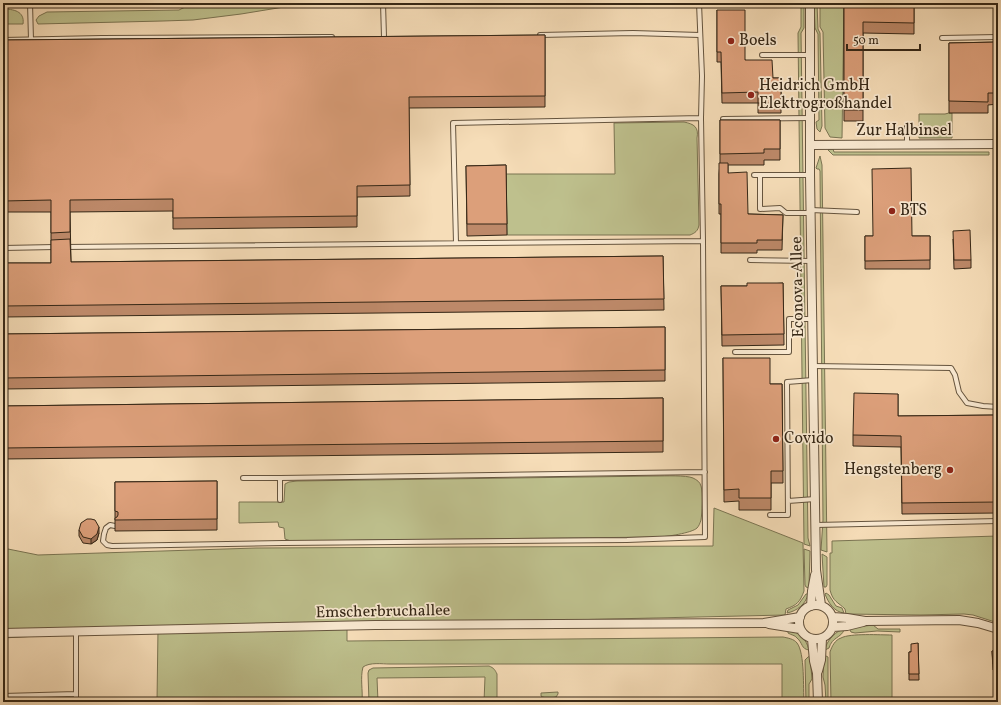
<svg xmlns="http://www.w3.org/2000/svg" width="1001" height="705" viewBox="0 0 1001 705" font-family="Vollkorn,serif">
<style>
.green{fill:#bec08d;stroke:#7a7452}
.lines{fill:none;stroke-linecap:round;stroke-linejoin:round}
.service-casing{stroke:#65543e;stroke-width:6}
.minor-casing{stroke:#65543e;stroke-width:10}
.service{stroke:#f9e9d1;stroke-width:4}
.minor{stroke:#f9e9d1;stroke-width:8}
.wall{fill:#bd8969;stroke:#352716}
.shaded-wall{fill:#9a6f55;stroke:#352716}
.building{fill:#dc9f7a;stroke:#352716}
.poi-dot{fill:#8f2418;stroke:#f9e9d1;stroke-width:1.5}
.labels{text-anchor:middle;dominant-baseline:central;stroke-width:3.5;stroke-linejoin:round;paint-order:stroke}
.poi-label{font-size:16px;fill:#352716;stroke:#f9e9d1;text-anchor:start}
.street-label{font-size:16px;fill:#352716;stroke:#f9e9d1}
</style>
<rect width="100%" height="100%" fill="#f6ddb8"/>
<filter id="stains"><feTurbulence type="fractalNoise" baseFrequency=".005" numOctaves="4"/><feColorMatrix values="0 0 0 0 .2 0 0 0 0 .09 0 0 0 0 .02 0 0 0 .5 -.17"/></filter>
<radialGradient id="worn" r=".72"><stop offset=".6" stop-color="#630" stop-opacity="0"/><stop offset="1" stop-color="#630" stop-opacity=".3"/></radialGradient>
<!-- green -->
<path class="green" d="M814,3H817L818,29L820,33L822,126L820,132L817,129L816,122L819,120L818,34L815,28Z
M820,3H938H844L842,138L830,137L825,128L823,32L820,27Z
M801,4H804V28L801,33L808,538L810,546L804,544L798,33L801,27Z
M211,6L284,7L241,14L193,20L163,21L38,24L36,20L39,16L47,12L179,10L185,7Z
M3,9C13,9 25,11 23,24H3Z
M949,113H952V138H919V114H945Z
M684,122C694,124 699,127 697,138L699,225C698,231 695,233 690,235H507L506,177L505,174H615L614,123Z
M830,149H833L834,152H989V155H833L828,150Z
M820,156L822,165L827,552L821,550L823,520L820,171L819,169H817L816,168Z
M656,476C665,476 686,475 693,478C697,480 700,482 701,486C703,492 702,514 701,520C700,523 699,526 697,528C692,533 665,537 658,537L291,541L285,539L284,528L279,527L278,522L239,523V502H284L285,484L289,482L297,481Z
M714,508L803,543L804,591C800,602 797,605 786,609L785,615L347,625V641L783,637C788,638 794,639 797,643C805,653 803,689 804,702H782V664H390C382,664 370,662 363,667C360,678 363,690 362,702H157L158,629L3,638V548L38,555L256,548L713,546Z
M998,536V623L973,615L964,614L920,615L846,614L845,609C838,602 833,602 830,590V553H832V541Z
M804,549L810,551L809,588L806,587L805,585Z
M822,554L827,557V585L826,587H824Z
M826,593L829,595L836,606L842,608L844,613C834,612 828,602 825,594Z
M806,594H808C806,604 797,611 787,613L788,610L798,605Z
M873,625L878,629H900V632L877,631L855,633L851,632L849,628Z
M788,630C799,632 806,638 809,650C801,649 803,643 797,638C795,635 791,635 788,633Z
M841,630H844C841,638 832,637 829,648L825,650C826,642 834,633 841,630Z
M892,635V702H831L830,652C832,646 835,640 841,638C850,633 881,635 892,635Z
M824,655L828,657V702H826L825,685L823,677Z
M810,656L812,679L809,684V702H806L805,660L808,657Z
M489,666C494,668 495,670 497,674V702H484L485,677L377,678L378,702H369L368,673L369,670L373,668Z
M558,692V694L556,697C551,698 545,699 541,696V693Z"/>
<g class="lines">
<defs>
<path id="service" d="M30,3L31,40
M383,3L384,37
M540,35L633,33L700,35
M942,38L998,37
M3,40L102,38L332,37
M762,55H810
M723,119L810,118
M907,145V127
M754,175H810
M760,175V209L780,208L786,213H811
M811,210L857,212
M456,243L453,123L701,118
M65,247L703,241
M3,248L55,247
M750,260L811,261
M735,352H789V319H812
M813,366L951,368L955,375L959,392L967,403L983,406L998,407
M243,478H280
M280,500V478L705,472
M788,501L815,499
M770,515H788L787,382L813,380
M816,525L998,521
M115,526L110,525L106,528L104,534L103,541L107,545L112,546L283,543L627,540L705,537L703,241L701,118L702,76L699,3
M3,696L76,694
M76,702V631"/>
<path id="minor" d="M810,3V175L816,570L821,605
M811,145L998,144
M799 622a17 17 0 1 1 34 0a17 17 0 1 1-34 0Z
M811,606L812,591L815,575
M833,617L847,618L865,621L959,620L978,623L998,629
M769,624L800,629
M833,627L847,626L863,622
M3,633L375,625L764,623L800,617
M812,639L814,661L817,673L818,702
M818,671L821,660L822,638"/>
</defs>
<!-- service casing -->
<use href="#service" class="service-casing"/>
<!-- minor casing -->
<use href="#minor" class="minor-casing"/>
<!-- service -->
<use href="#service" class="service"/>
<!-- minor -->
<use href="#minor" class="minor"/>
</g>
<!-- wall -->
<path class="wall" d="M844,3H914V34L863,33V121H844Z
M717,10L745,60L773,78H781V113H758V103H722L721,62H717Z
M545,35V107L409,108L410,196L357,197V227L173,229V211L70,212L71,262L663,256L664,310L3,317V263H51V212H3V40Z
M998,42V104L988,105V113H949V43Z
M720,120H780V160H764V165H728V173L748,214L783,215L782,250H757V253H721V214H719V174L720,163Z
M506,165L507,235L467,236L466,166Z
M865,236H930V269H865Z
M953,239L971,260V268L954,269Z
M783,283L784,345L722,346L721,286H747Z
M665,327V381L3,389V334Z
M723,358L770,384H782L783,483H771V510H739V501L724,502Z
M898,394V416L998,415V513L902,514L901,447L853,446V435Z
M663,398V452L3,459V406Z
M217,481V530L115,531V482Z
M79,530L99,533L97,540L91,544L83,543L79,536Z
M918,643L919,680H909V652H911Z
M992,651H998V670H993Z"/>
<!-- shaded-wall -->
<path class="shaded-wall" d="M99,527V533L97,540L91,544V539Z"/>
<!-- building -->
<path class="building" d="M844,3H914V23L863,22V110H844Z
M717,10H745V60H772L773,78H781V103H758V92L722,93L721,52H717Z
M545,35V96L409,97L410,185L357,186V216L173,218V199L70,200V232L51,233V200L3,201V40Z
M998,42V93H988V102L949,101V43Z
M720,120H780V149H764V153L720,154Z
M719,163H728V173L747,172L748,214L783,215L782,240H757V243H721V204H719Z
M506,165L507,224H467L466,166Z
M911,168L912,236H930V260L865,261V236H873L872,169Z
M970,230L971,260H954L953,231Z
M998,238V368H997Z
M70,239L71,262L663,256L664,299L3,306V263H51V240Z
M747,283H783L784,334L722,335L721,286H747Z
M665,327V370L3,378V334Z
M723,358H770V384H782L783,471H771V498H739V489L724,490Z
M854,393L898,394V416L998,415V502L902,503L901,436L853,435Z
M663,398V441L3,448V406Z
M217,481V519L115,520V518L117,517L118,515V512L115,511V482Z
M87,519H91L95,520L99,527L97,534L91,539L83,537L79,530L81,523Z
M918,643L919,674H909V652H911V644Z
M992,651H998V664H993Z"/>
<!-- markers -->
<g class="poi-dot">
<circle cx="731" cy="41" r="4"/>
<circle cx="751" cy="95" r="4"/>
<circle cx="892" cy="211" r="4"/>
<circle cx="776" cy="439" r="4"/>
<circle cx="950" cy="470" r="4"/>
</g>
<g class="labels">
<!-- poi labels -->
<g class="poi-label">
<text x="739" y="41">Boels</text>
<text x="759" y="86">Heidrich GmbH<tspan x="759" dy="18">Elektrogroßhandel</tspan></text>
<text x="900" y="211">BTS</text>
<text x="784" y="439">Covido</text>
<text x="942" y="470" text-anchor="end">Hengstenberg</text>
</g>
<!-- street labels -->
<g class="street-label">
<text x="904" y="131">Zur Halbinsel</text>
<text transform="translate(798 287) rotate(-91)">Econova-Allee</text>
<text transform="translate(383 612) rotate(-1)">Emscherbruchallee</text>
</g>
</g>
<!-- margin -->
<rect width="1001" height="705" fill="none" stroke="#f6ddb8" stroke-width="16"/>
<rect x="4" y="4" width="993" height="697" fill="none" stroke="#352716" stroke-width="2"/>
<rect x="8" y="8" width="985" height="689" fill="none" stroke="#352716"/>
<!-- scale -->
<path d="M847 44v6h73v-6" fill="none" stroke="#352716" stroke-width="2"/>
<text x="853" y="44" font-size="12" fill="#352716" stroke="#f9e9d1" stroke-width="3" paint-order="stroke">50 m</text>
<rect width="100%" height="100%" filter="url(#stains)"/>
<rect width="100%" height="100%" fill="url(#worn)"/>
</svg>
